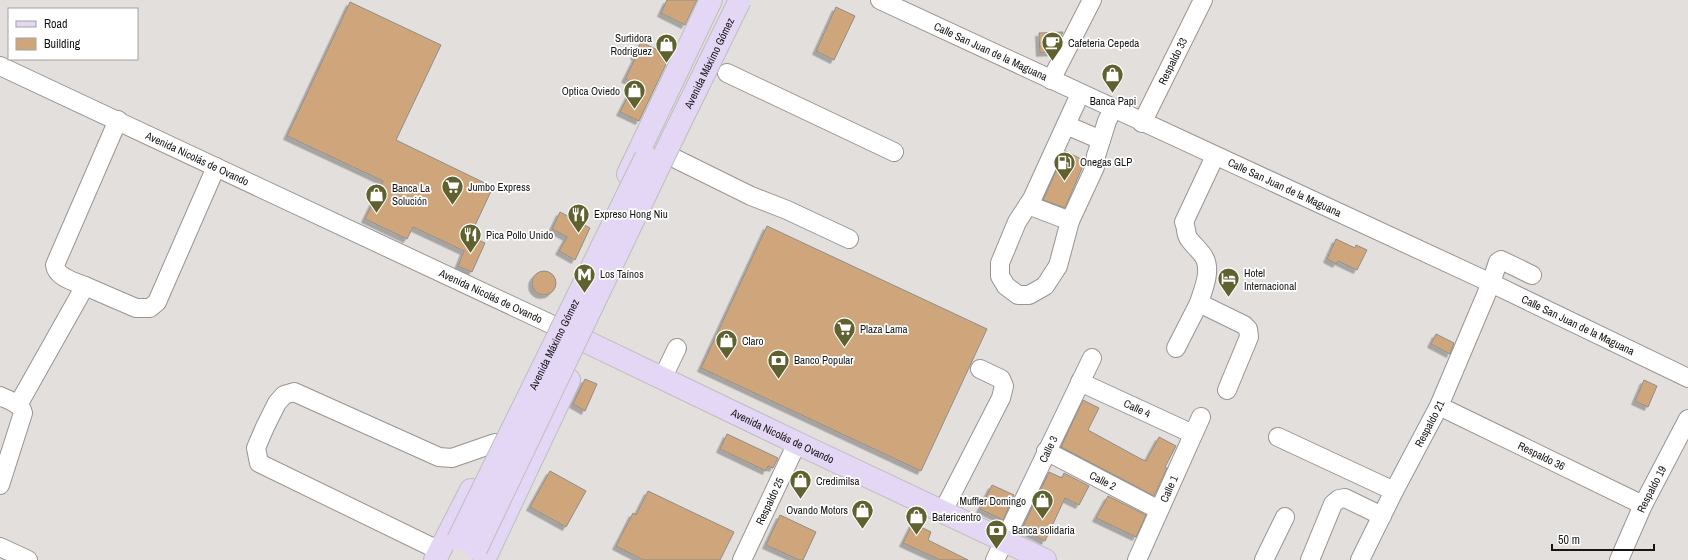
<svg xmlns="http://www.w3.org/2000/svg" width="1688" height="560" viewBox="0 0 1688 560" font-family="'Archivo Narrow',sans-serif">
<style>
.building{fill:#cfa67b;stroke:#908d89;filter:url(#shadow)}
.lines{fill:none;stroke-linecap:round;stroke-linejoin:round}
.minor-casing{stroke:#989491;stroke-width:20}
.major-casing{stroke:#bebebd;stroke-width:24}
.minor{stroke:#fff;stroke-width:18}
.major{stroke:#e3d7f5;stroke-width:22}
.major-bridge-casing{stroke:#bebebd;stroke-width:24;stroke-linecap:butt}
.major-bridge{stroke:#e3d7f5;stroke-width:22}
.labels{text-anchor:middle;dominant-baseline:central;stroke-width:3.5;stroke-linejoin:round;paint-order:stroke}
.poi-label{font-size:11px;fill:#181615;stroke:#fff;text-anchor:start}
.street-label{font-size:11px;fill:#181615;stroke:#fff}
</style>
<defs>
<filter id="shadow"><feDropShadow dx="-3.5" dy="3.5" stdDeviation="0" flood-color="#0004"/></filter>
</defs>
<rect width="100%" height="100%" fill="#e3dfdc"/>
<!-- building -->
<path class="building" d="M667,0H697L685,25L661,13Z
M350,2L441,45L396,140L493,187L470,236L485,243L472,272L458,266L464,251L413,227L407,239L365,219L383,181L287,136Z
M836,7L855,16L834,60L816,51Z
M1063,32L1053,52L1040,53L1039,33Z
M641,42L670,56L639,121L620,112L635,83L625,79L636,57L634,56Z
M1065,151L1085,161L1065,208L1043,200Z
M560,212L590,228L575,260L559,251L567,237L552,229Z
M767,226L987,329L921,471L701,368Z
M1336,239L1355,248L1356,245L1367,250L1357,270L1338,261L1336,264L1327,259Z
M532 283a12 12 0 1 1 24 0a12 12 0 1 1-24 0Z
M1436,334L1454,343L1450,354L1431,344Z
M585,379L597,384L585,411L573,404Z
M1644,380L1657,386L1648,407L1635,401Z
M1083,400L1099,408L1088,430L1141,459L1146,461L1159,437L1176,446L1165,467L1167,468L1154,496L1061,447Z
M727,434L778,458L773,468L768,466L766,471L720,449Z
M550,471L586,491L566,527L530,507Z
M1049,472L1062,478L1064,473L1089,486L1079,505L1065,498L1045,541L1022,529Z
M992,485L1014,495L1003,520L980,509Z
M648,491L734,532L720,560H643L616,546L633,513L636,515Z
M1108,496L1146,515L1136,537L1096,518Z
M780,515L816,532L803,560H799L766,545Z
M913,523L931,532L928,540L968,560H940L903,543Z"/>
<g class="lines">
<defs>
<g id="minor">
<path id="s1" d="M880,0L1491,283L1688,378"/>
<path id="s2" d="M0,66L555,326"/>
<path d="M727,73L894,152"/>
<path d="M1051,80L1092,0"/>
<path d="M1080,94L1032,199L1017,222L1000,263V276L1006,286L1018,295H1029L1045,286L1058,266L1070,221L1095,167L1096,156L1107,121L1113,109"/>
<path id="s3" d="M1142,123L1203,0"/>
<path d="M1066,125L1101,140"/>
<path d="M1215,156L1184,222C1187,228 1185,234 1189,239C1194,246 1202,252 1205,259C1211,272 1203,290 1199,303L1244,325L1248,329L1249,337L1227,390"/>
<path d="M674,158L751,196L787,210L849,239"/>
<path d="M1028,205L1070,221"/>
<path d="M85,286L136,308H150L157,302L216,167"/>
<path d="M1176,348L1199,303"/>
<path d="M662,379L677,348"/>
<path id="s4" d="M1080,382L1193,434"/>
<path d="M0,396C8,400 21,403 23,413L0,485"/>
<path d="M18,405L85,286C75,282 56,277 55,265L118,120"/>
<path id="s5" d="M1439,406L1643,505"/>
<path d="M1278,437L1394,491"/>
<path id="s6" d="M1046,451L1159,510"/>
<path d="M943,511L1001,398L1004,386L1001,379L980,369"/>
<path d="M0,547L28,560"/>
<path d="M440,551L259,463L256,448L265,427L277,403L284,395L294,392L439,457L452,458L495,443"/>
<path id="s7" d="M742,560L797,443"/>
<path id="s8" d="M995,560L1092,358"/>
<path id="s9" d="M1137,560L1201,417"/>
<path d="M1264,560L1285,517"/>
<path d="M1310,560L1333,504L1339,499L1345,498L1382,516"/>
<path id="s10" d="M1360,560L1394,491L1439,406L1491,283L1498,262L1501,260L1532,275"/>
<path id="s11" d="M1619,560L1643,505L1688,419"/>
</g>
<g id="major">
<path d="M628,174L711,0"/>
<path id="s12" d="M560,329L797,443L1045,560"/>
<path d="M435,560L471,490"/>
<path d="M484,560L569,380"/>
</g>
</defs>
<!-- minor casing -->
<use href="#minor" class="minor-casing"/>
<!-- major casing -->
<use href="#major" class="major-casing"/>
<!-- minor -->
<use href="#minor" class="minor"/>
<!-- major -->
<use href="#major" class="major"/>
<defs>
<g id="major-bridge">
<path id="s13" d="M458,540L646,157"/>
<path id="s14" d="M476,549L671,141L740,0"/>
</g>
</defs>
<!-- major-bridge casing -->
<use href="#major-bridge" class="major-bridge-casing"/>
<!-- major-bridge -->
<use href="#major-bridge" class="major-bridge"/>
</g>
<!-- icons -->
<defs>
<symbol id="cafe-pin" viewBox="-11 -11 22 30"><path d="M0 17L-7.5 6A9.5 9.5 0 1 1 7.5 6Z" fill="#5f612f" stroke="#fff"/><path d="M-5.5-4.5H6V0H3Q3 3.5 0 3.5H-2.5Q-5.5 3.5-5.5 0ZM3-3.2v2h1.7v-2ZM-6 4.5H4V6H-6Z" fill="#fff"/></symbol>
<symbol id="shop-pin" viewBox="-11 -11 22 30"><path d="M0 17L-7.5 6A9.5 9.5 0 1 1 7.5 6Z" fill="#5f612f" stroke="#fff"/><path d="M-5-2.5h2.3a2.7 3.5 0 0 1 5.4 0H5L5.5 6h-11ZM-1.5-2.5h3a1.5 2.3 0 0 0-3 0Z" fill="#fff"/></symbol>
<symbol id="fuel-pin" viewBox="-11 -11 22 30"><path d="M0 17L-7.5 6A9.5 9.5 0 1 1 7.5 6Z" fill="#5f612f" stroke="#fff"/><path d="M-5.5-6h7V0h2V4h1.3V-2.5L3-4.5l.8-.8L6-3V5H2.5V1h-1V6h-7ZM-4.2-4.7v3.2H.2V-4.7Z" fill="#fff"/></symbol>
<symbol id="supermarket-pin" viewBox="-11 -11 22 30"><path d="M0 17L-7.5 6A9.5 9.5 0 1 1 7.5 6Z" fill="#5f612f" stroke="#fff"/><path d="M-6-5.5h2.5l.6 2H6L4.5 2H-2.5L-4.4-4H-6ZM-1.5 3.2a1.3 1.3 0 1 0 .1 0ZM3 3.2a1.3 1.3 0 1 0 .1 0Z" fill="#fff"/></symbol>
<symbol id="restaurant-pin" viewBox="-11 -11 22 30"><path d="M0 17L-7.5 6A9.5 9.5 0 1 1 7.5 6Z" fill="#5f612f" stroke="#fff"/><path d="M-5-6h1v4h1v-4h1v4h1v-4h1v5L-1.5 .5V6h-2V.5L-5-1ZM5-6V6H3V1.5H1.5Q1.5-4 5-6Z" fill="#fff"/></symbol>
<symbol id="metro-pin" viewBox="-11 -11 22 30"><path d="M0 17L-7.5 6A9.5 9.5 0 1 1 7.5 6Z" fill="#5f612f" stroke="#fff"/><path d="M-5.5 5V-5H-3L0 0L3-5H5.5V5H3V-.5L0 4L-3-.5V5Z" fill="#fff"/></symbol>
<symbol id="hotel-pin" viewBox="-11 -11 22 30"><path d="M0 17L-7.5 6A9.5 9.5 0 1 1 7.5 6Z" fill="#5f612f" stroke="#fff"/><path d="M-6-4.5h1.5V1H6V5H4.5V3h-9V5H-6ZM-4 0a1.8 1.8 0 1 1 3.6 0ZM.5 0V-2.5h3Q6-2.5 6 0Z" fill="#fff"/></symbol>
<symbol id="bank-pin" viewBox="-11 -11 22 30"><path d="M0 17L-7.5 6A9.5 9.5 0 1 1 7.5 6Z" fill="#5f612f" stroke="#fff"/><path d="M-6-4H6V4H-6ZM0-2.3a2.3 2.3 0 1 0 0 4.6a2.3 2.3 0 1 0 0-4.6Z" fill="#fff"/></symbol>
</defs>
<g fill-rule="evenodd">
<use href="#cafe-pin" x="1040" y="30" width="25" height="34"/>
<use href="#shop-pin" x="654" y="32" width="25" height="34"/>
<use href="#shop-pin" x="1100" y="62" width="25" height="34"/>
<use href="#shop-pin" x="622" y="78" width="25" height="34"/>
<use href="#fuel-pin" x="1052" y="150" width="25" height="34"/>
<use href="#supermarket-pin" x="440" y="174" width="25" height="34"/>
<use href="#shop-pin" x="364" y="182" width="25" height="34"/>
<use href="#restaurant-pin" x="566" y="202" width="25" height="34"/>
<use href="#restaurant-pin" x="458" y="222" width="25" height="34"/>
<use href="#metro-pin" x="572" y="262" width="25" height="34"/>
<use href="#hotel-pin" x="1216" y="266" width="25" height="34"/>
<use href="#supermarket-pin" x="832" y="316" width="25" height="34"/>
<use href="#shop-pin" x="714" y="328" width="25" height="34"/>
<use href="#bank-pin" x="766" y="348" width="25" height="34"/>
<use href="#shop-pin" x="788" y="468" width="25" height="34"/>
<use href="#shop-pin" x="1030" y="488" width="25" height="34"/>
<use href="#shop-pin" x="850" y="498" width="25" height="34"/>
<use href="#shop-pin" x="904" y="504" width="25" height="34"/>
<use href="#bank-pin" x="984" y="518" width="25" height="34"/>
</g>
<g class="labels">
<!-- poi labels -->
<g class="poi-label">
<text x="652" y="38" text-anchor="end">Surtidora<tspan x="652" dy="13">Rodriguez</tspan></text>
<text x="1068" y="43">Cafeteria Cepeda</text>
<text x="620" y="91" text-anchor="end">Optica Oviedo</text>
<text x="1113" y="101" text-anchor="middle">Banca Papi</text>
<text x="1080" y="162">Onegas GLP</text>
<text x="468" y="187">Jumbo Express</text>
<text x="392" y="188">Banca La<tspan x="392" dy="13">Solución</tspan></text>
<text x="594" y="214">Expreso Hong Niu</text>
<text x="486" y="235">Pica Pollo Unido</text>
<text x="1244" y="273">Hotel<tspan x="1244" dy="13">Internacional</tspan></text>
<text x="600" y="274">Los Taínos</text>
<text x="860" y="329">Plaza Lama</text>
<text x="742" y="341">Claro</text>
<text x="794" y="360">Banco Popular</text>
<text x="816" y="481">Credimilsa</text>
<text x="1026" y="501" text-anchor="end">Muffler Domingo</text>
<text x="848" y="510" text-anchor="end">Ovando Motors</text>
<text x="932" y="517">Batericentro</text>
<text x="1012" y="530">Banca solidaria</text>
</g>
<!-- street labels -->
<g class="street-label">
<text stroke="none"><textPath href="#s1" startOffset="122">Calle San Juan de la Maguana</textPath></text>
<text stroke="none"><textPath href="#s3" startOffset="69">Respaldo 33</textPath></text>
<text stroke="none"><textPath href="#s14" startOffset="539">Avenida Máximo Gómez</textPath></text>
<text stroke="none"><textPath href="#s2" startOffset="218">Avenida Nicolás de Ovando</textPath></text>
<text stroke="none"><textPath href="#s1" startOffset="446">Calle San Juan de la Maguana</textPath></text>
<text stroke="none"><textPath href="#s2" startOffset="542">Avenida Nicolás de Ovando</textPath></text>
<text stroke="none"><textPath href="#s1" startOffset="770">Calle San Juan de la Maguana</textPath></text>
<text stroke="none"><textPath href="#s13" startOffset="218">Avenida Máximo Gómez</textPath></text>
<text stroke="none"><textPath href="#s4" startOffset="63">Calle 4</textPath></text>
<text stroke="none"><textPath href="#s10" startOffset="153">Respaldo 21</textPath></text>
<text stroke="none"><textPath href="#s12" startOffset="247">Avenida Nicolás de Ovando</textPath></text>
<text stroke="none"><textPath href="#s8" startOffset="123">Calle 3</textPath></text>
<text stroke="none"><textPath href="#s5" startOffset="114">Respaldo 36</textPath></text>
<text stroke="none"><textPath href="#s6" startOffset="64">Calle 2</textPath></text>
<text stroke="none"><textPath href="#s9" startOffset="78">Calle 1</textPath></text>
<text stroke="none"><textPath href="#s11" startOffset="78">Respaldo 19</textPath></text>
<text stroke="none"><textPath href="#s7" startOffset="65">Respaldo 25</textPath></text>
</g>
</g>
<!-- legend -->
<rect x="8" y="8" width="130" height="52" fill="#ffffff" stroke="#a3a2a1"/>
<rect x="16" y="21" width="20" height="6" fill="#e3d7f5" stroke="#a3a2a1"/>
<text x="44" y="28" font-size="12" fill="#181615">Road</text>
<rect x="16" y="38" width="20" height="12" fill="#cfa67b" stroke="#a3a2a1"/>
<text x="44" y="48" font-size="12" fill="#181615">Building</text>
<!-- scale -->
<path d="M1552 544v6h102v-6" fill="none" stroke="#181615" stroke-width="2"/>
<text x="1558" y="544" font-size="12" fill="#181615" stroke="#ffffff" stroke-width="3" paint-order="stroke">50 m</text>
</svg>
